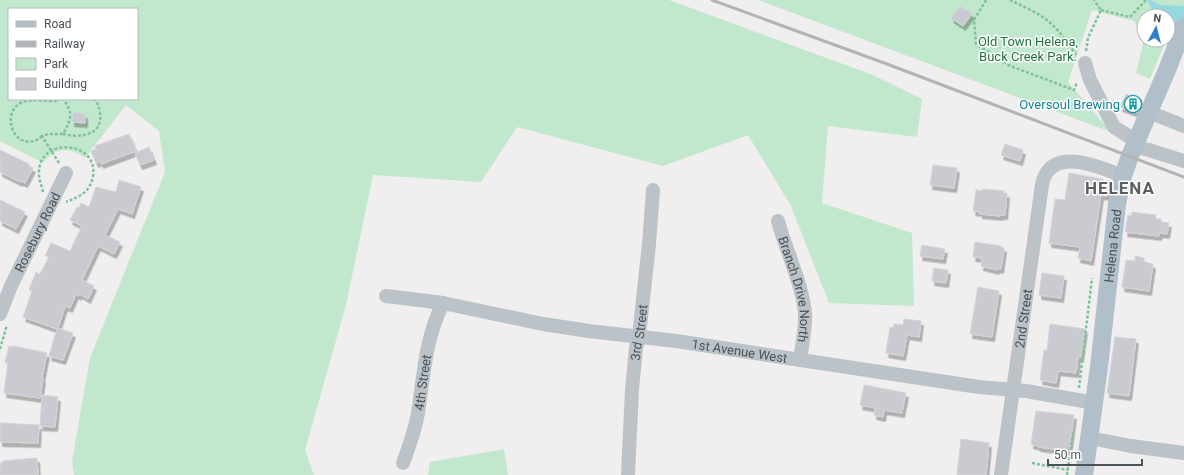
<svg xmlns="http://www.w3.org/2000/svg" width="1184" height="475" viewBox="0 0 1184 475" font-family="Roboto,sans-serif">
<style>
.green{fill:#c1e8cc;fill-rule:evenodd}
.water{fill:#94d8e0}
.building{fill:#c9cbd0;stroke:#d2d5d8;filter:url(#shadow)}
.lines{fill:none;stroke-linecap:round;stroke-linejoin:round}
.path{stroke:#7ec299;stroke-width:2.5;stroke-dasharray:3 2;stroke-linecap:butt}
.minor{stroke:#bbc3c8;stroke-width:14}
.major{stroke:#b0bfc9;stroke-width:18}
.rail{stroke:#b0b4b7;stroke-width:3}
.labels{text-anchor:middle;dominant-baseline:central;stroke-width:3;stroke-linejoin:round;paint-order:stroke}
.park-label{font-size:13px;fill:#227041;stroke:#fff}
.culture-label{font-size:13px;fill:#0d838f;stroke:#fff;text-anchor:end}
.street-label{font-size:13px;fill:#485258;stroke:#fff}
.district-label{font-size:17px;font-weight:bold;letter-spacing:1px;fill:#5b5f61;stroke:#fff}
</style>
<defs>
<filter id="shadow"><feDropShadow dx="2.5" dy="4.5" stdDeviation="0" flood-color="#0004"/></filter>
</defs>
<rect width="100%" height="100%" fill="#f0eeee"/>
<!-- green -->
<path class="green" d="M0,0H669L873,75L922,99L917,137L828,126L822,203L912,233L914,306L829,303L791,206L748,135L663,166L517,127L481,182L373,175L346,305L305,450L314,475H74L72,461L90,358L165,172L159,131L126,105L85,158C76,151 62,147 52,154C49,156 46,160 43,163L0,141ZM9,9H137V99H9Z
M758,0H1184V39L1168,35V16H1144V38L1134,21L1092,10L1068,82L1111,132Z
M1144,40H1166L1150,79L1136,73Z
M504,449L508,475H428L430,462Z"/>
<!-- water -->
<path class="water" d="M1147,0H1151L1159,5L1184,6V37L1168,30V16H1156Z"/>
<!-- building -->
<path class="building" d="M960,6L972,14L963,26L951,18Z
M1126,94L1142,100L1137,113L1120,107Z
M73,112L85,114V123L72,122Z
M129,134L136,151L101,164L100,161L96,163L91,151L96,149L95,146Z
M1005,144L1023,150L1020,161L1001,155Z
M149,147L154,160L140,165L135,153Z
M0,150L29,164V166L33,168L25,183L21,181L20,182L0,172Z
M933,165L957,168L954,188L930,185Z
M1069,173L1103,179V181H1109L1107,196L1101,195L1091,261L1078,258L1080,247L1049,243L1055,199L1065,200Z
M119,180L141,187L132,214L118,209L105,235L120,242L114,254L98,246L82,280L94,286L88,299L80,294L79,296L76,294L70,308L65,306L58,328L73,333L63,360L49,356L57,329L23,317L32,291L29,290L36,272L40,274L49,257L45,256L51,243L70,251L82,226L70,220L77,207L79,208L81,203L89,207L96,187L116,192Z
M983,189L1004,191L1003,193H1007L1005,215H1000V216L980,214V212L973,211L976,190L982,191Z
M0,200L25,212L16,229L0,221Z
M1132,212L1156,215L1155,219H1161V222L1169,223L1167,234L1160,233L1159,236L1125,232L1128,215L1131,216Z
M975,242L1001,246V247L1004,248L1001,269L997,268V270L981,266L982,258L973,257Z
M922,245L945,249L943,259L920,256Z
M1135,256L1144,258V262L1153,264L1149,291L1122,287L1126,260L1135,261Z
M934,268L948,270L946,283L932,281Z
M1042,273L1064,276L1061,298L1039,295Z
M978,287L999,291L992,337L970,334Z
M904,319L921,321L919,337L907,335L903,356L886,353L890,327L893,328L894,324L903,325Z
M1050,324L1085,329L1081,357H1078L1076,373L1058,371L1056,383L1040,380L1044,350H1047Z
M1115,337L1136,339L1129,396L1107,393Z
M9,346L13,347L14,346L47,353L42,378H43L40,398L4,393L8,363H5Z
M864,385L906,393L902,413L884,410L883,417L874,415L875,408L860,405Z
M42,395L58,397L55,427L40,426Z
M1036,411L1074,415L1069,451L1038,447V446L1031,444Z
M0,423L39,425L38,443L0,442Z
M961,439L989,443L986,475H957Z
M37,458L38,475H0V463H3L2,461Z"/>
<g class="lines">
<!-- path -->
<path class="path" d="M986,0L974,20L976,44L1008,65L1074,90L1077,82
M1010,0C1022,6 1037,12 1048,21C1059,30 1068,43 1076,55
M1101,10L1130,17L1146,0
M1086,51L1088,38L1101,10L1094,0
M63,134C80,138 103,136 100,113C99,107 98,103 94,99
M42,136C40,138 37,140 34,141C12,147 1,112 22,102C30,99 46,101 56,101L60,99
M59,163L42,136L49,134H63C71,120 74,113 63,99
M43,192C42,186 39,180 39,174C37,136 99,140 93,176C90,193 80,196 66,202
M0,349L7,325
M1079,388L1092,278
M1032,463L1068,470
M1067,475L1073,433"/>
<!-- minor -->
<g class="minor">
<path d="M1085,63L1090,80L1114,127L1136,141"/>
<path d="M1149,112L1184,126"/>
<path d="M1134,147L1149,150L1184,161"/>
<path id="s1" d="M778,221C786,251 802,283 805,313C806,328 802,345 800,360"/>
<path id="s2" d="M386,296L443,303L543,324L589,331L676,341L979,387L1026,391L1095,403"/>
<path id="s3" d="M0,314L11,286L66,173"/>
<path d="M1090,438L1131,446L1184,453"/>
<path id="s4" d="M403,463C409,447 415,430 418,413C424,375 425,339 443,303"/>
<path id="s5" d="M628,475L632,389L636,348L639,336L649,244L653,190"/>
<path id="s6" d="M1001,475L1042,185C1043,180 1044,175 1048,171C1063,150 1104,169 1123,176"/>
</g>
<!-- major -->
<path class="major" id="s7" d="M1084,475L1099,367L1117,204L1123,176L1130,156L1167,70L1184,27"/>
<!-- rail -->
<path class="rail" d="M712,0L887,64L1184,177"/>
</g>
<!-- icons -->
<defs>
<symbol id="building-ring" viewBox="-11 -11 22 22"><circle r="9.5" fill="#fff" stroke="#0f9aa8" stroke-width="1.5"/><path d="M-4-6H4V6H1V3H-1V6H-4ZM-2.5-4.3h1.7v1.8h-1.7ZM.8-4.3h1.7v1.8H.8ZM-2.5-1h1.7V.8h-1.7ZM.8-1h1.7V.8H.8Z" fill="#0f9aa8"/></symbol>
</defs>
<g fill-rule="evenodd">
<use href="#building-ring" x="1123" y="94" width="20" height="20"/>
</g>
<g class="labels">
<!-- park labels -->
<g class="park-label">
<text x="1028" y="41">Old Town Helena,<tspan x="1028" dy="15">Buck Creek Park.</tspan></text>
</g>
<!-- culture labels -->
<g class="culture-label">
<text x="1120" y="104">Oversoul Brewing</text>
</g>
<!-- street labels -->
<g class="street-label">
<text stroke="none"><textPath href="#s3" startOffset="90">Rosebury Road</textPath></text>
<text stroke="none"><textPath href="#s7" startOffset="231">Helena Road</textPath></text>
<text stroke="none"><textPath href="#s1" startOffset="71">Branch Drive North</textPath></text>
<text stroke="none"><textPath href="#s6" startOffset="158">2nd Street</textPath></text>
<text stroke="none"><textPath href="#s5" startOffset="143">3rd Street</textPath></text>
<text stroke="none"><textPath href="#s2" startOffset="358">1st Avenue West</textPath></text>
<text stroke="none"><textPath href="#s4" startOffset="83">4th Street</textPath></text>
</g>
<!-- district labels -->
<g class="district-label">
<text x="1120" y="188">HELENA</text>
</g>
</g>
<!-- legend -->
<rect x="8" y="8" width="130" height="92" fill="#ffffff" stroke="#b6babc"/>
<rect x="16" y="21" width="20" height="6" fill="#b0bfc9" stroke="#b6babc"/>
<text x="44" y="28" font-size="12" fill="#485258">Road</text>
<rect x="16" y="41" width="20" height="6" fill="#b0b4b7" stroke="#b6babc"/>
<text x="44" y="48" font-size="12" fill="#485258">Railway</text>
<rect x="16" y="58" width="20" height="12" fill="#c1e8cc" stroke="#b6babc"/>
<text x="44" y="68" font-size="12" fill="#485258">Park</text>
<rect x="16" y="78" width="20" height="12" fill="#c9cbd0" stroke="#b6babc"/>
<text x="44" y="88" font-size="12" fill="#485258">Building</text>
<!-- north arrow -->
<g transform="translate(1156 28) rotate(7)"><circle r="19" fill="#ffffff" stroke="#b6babc"/>
<path d="M0-3L7 15L0 10L-7 15Z" fill="#3081c8"/>
<text y="-6" font-size="11" font-weight="bold" text-anchor="middle" fill="#485258">N</text>
</g>
<!-- scale -->
<path d="M1048 459v6h94v-6" fill="none" stroke="#485258" stroke-width="2"/>
<text x="1054" y="459" font-size="12" fill="#485258" stroke="#ffffff" stroke-width="3" paint-order="stroke">50 m</text>
</svg>
